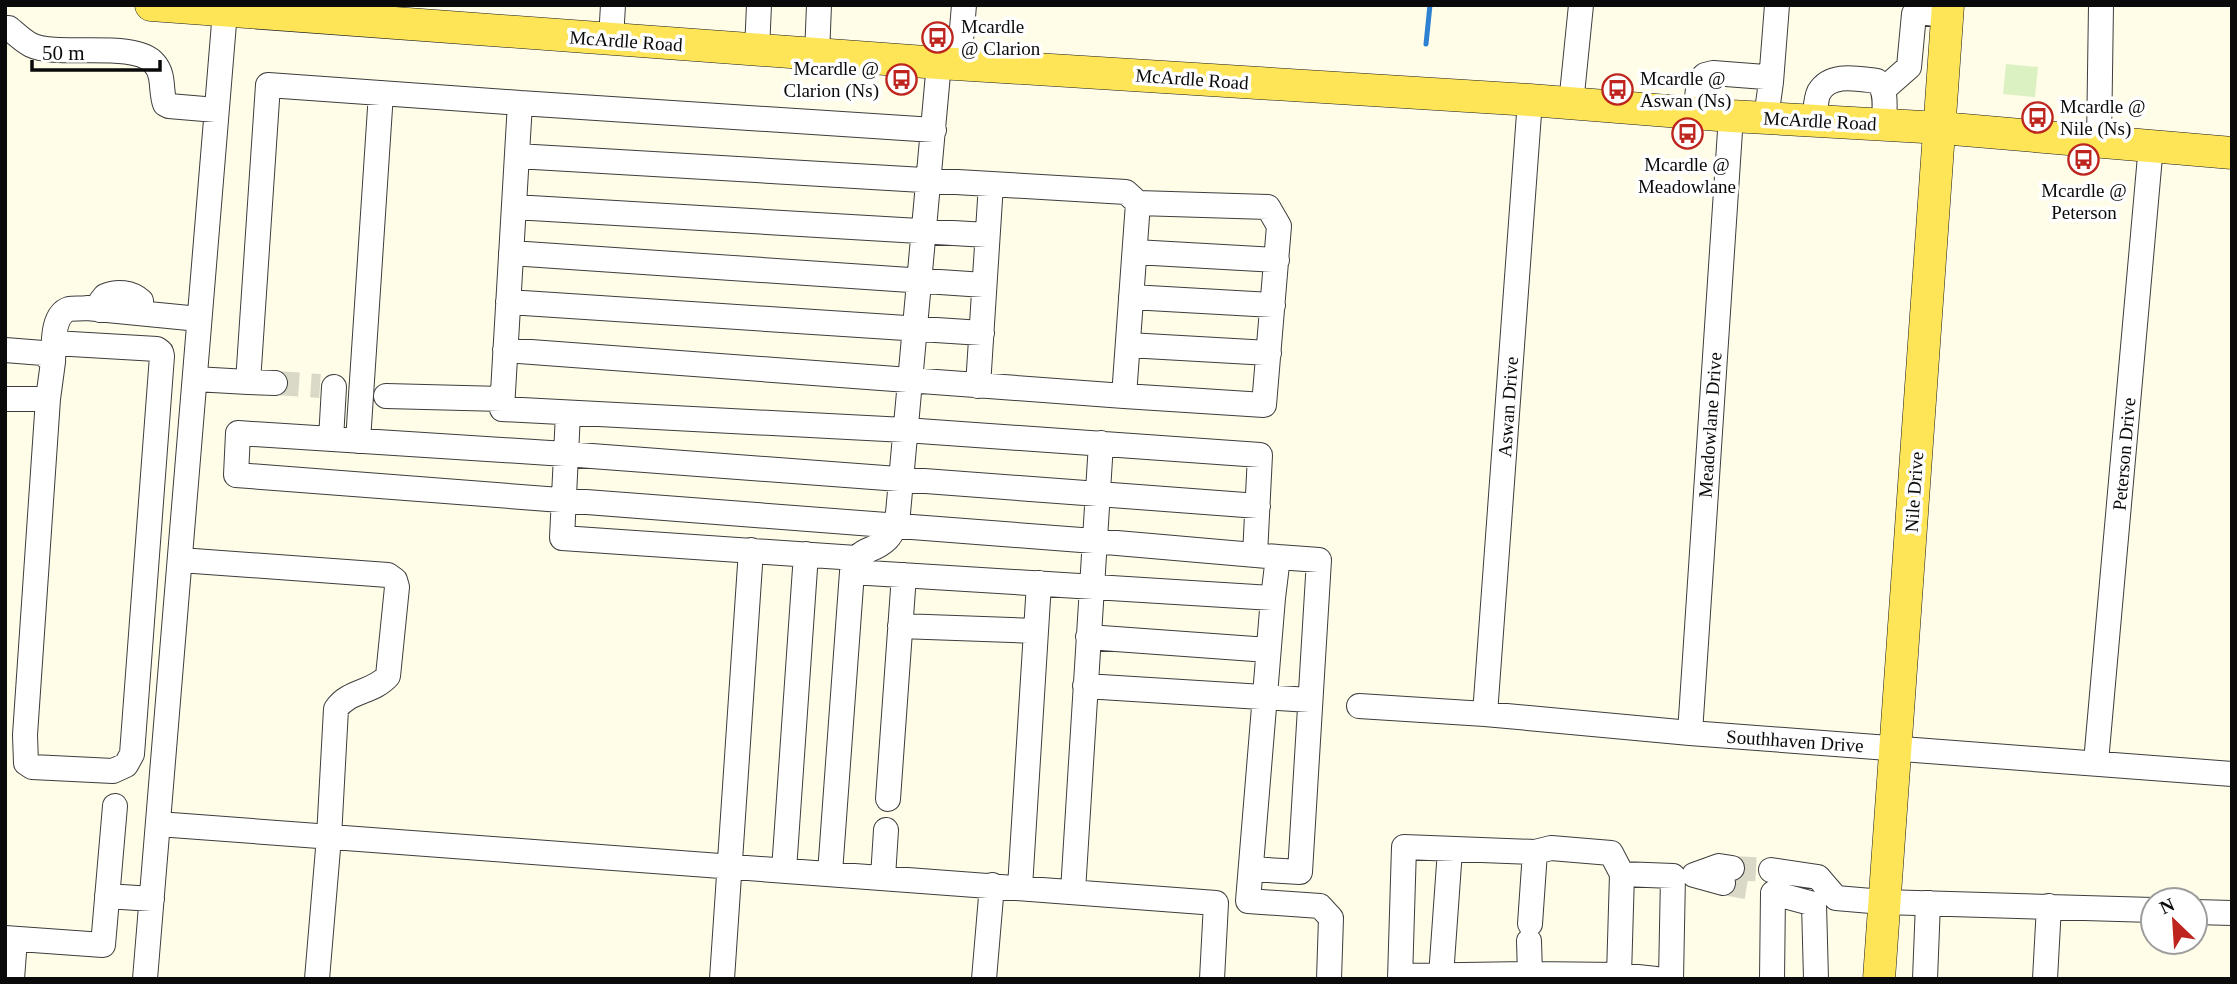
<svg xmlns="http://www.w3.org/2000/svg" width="2237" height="984" viewBox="0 0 2237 984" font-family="'Times New Roman',serif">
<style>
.pitch{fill:#dcf1c2}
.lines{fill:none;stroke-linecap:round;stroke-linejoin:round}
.stream{stroke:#2e82d2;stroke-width:5}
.minor-tunnel{stroke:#dad8c6;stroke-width:24;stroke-dasharray:24 12;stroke-linecap:butt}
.minor-casing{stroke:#3d3d3d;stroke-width:26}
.major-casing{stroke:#1b1b1b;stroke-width:33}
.minor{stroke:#fff;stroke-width:24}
.major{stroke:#fee558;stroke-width:32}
.labels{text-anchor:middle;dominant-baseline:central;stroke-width:7;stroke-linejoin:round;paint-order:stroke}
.poi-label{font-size:19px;fill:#0a0a0a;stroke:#fff;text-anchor:start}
.street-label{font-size:19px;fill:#0a0a0a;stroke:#fff}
</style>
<rect width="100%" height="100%" fill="#fffce7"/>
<!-- pitch -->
<path class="pitch" d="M2006,64L2038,67L2035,97L2003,94Z"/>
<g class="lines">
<!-- stream -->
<path class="stream" d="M1426,44L1430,5"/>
<!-- minor-tunnel -->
<path class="minor-tunnel" d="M275,383L320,386
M1732,868L1771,870
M1723,883L1758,889"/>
<defs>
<path id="minor" d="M5,28H9C16,34 23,41 31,45C58,58 134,40 154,63C165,75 160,90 165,104L169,106L216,110
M611,39L613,5
M757,50L759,5
M817,55L819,5
M959,64L964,5
M1771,82L1777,5
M1884,89L1909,67L1914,14L1917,12L1947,15
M1571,104L1581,5
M1695,114L1699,81L1705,75L1713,73L1765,77L1771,82L1766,118
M1814,121C1816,112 1815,100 1819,92C1831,72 1858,79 1877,81C1888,91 1884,110 1884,124
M934,130L520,103L502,409L905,430L1260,455L1255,555
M2099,141L2101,5
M514,207L987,235
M1135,252L1277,260
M511,253L984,285
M1131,297L1273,305
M508,302L982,333
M100,310L101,301L105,296C117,291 131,292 141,301L142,313
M1128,345L1269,353
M5,350L43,353L53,362L48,399H5
M505,350L1124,396L1138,203L1126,192L517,156
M53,362C54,347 51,315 69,309C74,308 81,309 87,308L199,319
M195,379L248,382L268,85L520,103
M248,382L275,383
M978,386L991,184
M386,396L502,399
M1124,396L1264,405L1279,226L1268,207L1138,203
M48,399L25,735L26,763L32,767L113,771L126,765L132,754L162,356L161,352L157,349L54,343
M568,413L562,538L856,558
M331,439L334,387
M358,441L381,93
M1258,506L565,454L238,433L236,475L1094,541L1278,557L1273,598L1248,901L1320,906L1331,918L1329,979
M180,560L388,575L395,580L397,587L388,676C373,693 349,690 336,709L329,837L317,979
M852,572L1273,598
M900,626L1036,631
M1088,637L1268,650
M1085,686L1310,700
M1359,706L1485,714L1690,733L2232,774
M1485,714L1530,100
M1690,733L1731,116
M2096,762L2151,145
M888,799L904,575
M158,824L1216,903L1212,979
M1535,852L1551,848L1611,853L1622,874L1673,876L1671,979
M1251,869L1300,872L1319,560L1278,557
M784,870L806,554
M1771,870L1818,877L1836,898L1883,902L2153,910
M830,873L852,572C859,544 871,555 887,539C894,532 896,521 898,513L939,63
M883,877L886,830
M1723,883L1694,875L1719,866L1732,868
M1020,887L1039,583
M1073,891L1101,443
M107,896L152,899
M2195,912L2232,913
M5,938L103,945L115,806
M1530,974L1619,975L1656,979
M1619,975L1622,874
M1400,976L1530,974L1529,941
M1441,976L1450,850
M12,979L15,939
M145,979L225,11
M722,979L751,550
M984,979L992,885
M1400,979L1404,847L1535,852L1530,924
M1772,979L1773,893L1814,904L1816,979
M1925,979L1928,903
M2045,979L2049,906"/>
<path id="major" d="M151,5L939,63L1530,100L1731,116L1941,128L2232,153
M1879,979L1948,5"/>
</defs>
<!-- minor casing -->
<use href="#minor" class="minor-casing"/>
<!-- major casing -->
<use href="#major" class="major-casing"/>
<!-- minor -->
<use href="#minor" class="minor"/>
<!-- major -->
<use href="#major" class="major"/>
</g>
<!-- icons -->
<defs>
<symbol id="bus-ring" viewBox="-11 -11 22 22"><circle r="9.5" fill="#fff" stroke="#be251e" stroke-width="1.5"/><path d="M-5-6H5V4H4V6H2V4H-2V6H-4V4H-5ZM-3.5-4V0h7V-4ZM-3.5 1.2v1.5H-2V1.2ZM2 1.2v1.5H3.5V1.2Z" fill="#be251e"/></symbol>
</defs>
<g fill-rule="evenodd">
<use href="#bus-ring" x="920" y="20" width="35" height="35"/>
<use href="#bus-ring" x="884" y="62" width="35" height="35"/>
<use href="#bus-ring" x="1600" y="72" width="35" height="35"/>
<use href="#bus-ring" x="2020" y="100" width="35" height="35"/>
<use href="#bus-ring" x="1670" y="116" width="35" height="35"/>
<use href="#bus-ring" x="2066" y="142" width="35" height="35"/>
</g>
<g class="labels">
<!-- poi labels -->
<g class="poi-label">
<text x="961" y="26">Mcardle<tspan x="961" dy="22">@ Clarion</tspan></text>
<text x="879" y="68" text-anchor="end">Mcardle @<tspan x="879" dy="22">Clarion (Ns)</tspan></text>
<text x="1640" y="78">Mcardle @<tspan x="1640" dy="22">Aswan (Ns)</tspan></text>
<text x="2060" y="106">Mcardle @<tspan x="2060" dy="22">Nile (Ns)</tspan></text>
<text x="1687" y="164" text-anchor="middle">Mcardle @<tspan x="1687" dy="22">Meadowlane</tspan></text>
<text x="2084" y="190" text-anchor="middle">Mcardle @<tspan x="2084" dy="22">Peterson</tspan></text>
</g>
<!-- street labels -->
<g class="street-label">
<text transform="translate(626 41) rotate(4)">McArdle Road</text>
<text transform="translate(1192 79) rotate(4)">McArdle Road</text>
<text transform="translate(1820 121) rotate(3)">McArdle Road</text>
<text transform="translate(1508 407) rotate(-86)">Aswan Drive</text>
<text transform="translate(1710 425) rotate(-86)">Meadowlane Drive</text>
<text transform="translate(2124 454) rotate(-85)">Peterson Drive</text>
<text transform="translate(1914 492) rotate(-86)">Nile Drive</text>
<text transform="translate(1795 741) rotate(4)">Southhaven Drive</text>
</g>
</g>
<!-- border -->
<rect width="2237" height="984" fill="none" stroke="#0a0a0a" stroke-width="14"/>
<!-- north arrow -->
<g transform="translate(2174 921) rotate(335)"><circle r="33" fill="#ffffff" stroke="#9d9d9d" stroke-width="2"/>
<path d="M0-5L12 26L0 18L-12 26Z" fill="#be251e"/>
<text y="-10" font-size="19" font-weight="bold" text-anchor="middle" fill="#0a0a0a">N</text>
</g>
<!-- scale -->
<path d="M32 60v10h128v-10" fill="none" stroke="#0a0a0a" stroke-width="3.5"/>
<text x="42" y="60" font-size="21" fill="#0a0a0a" stroke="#ffffff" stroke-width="5" paint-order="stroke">50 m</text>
</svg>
